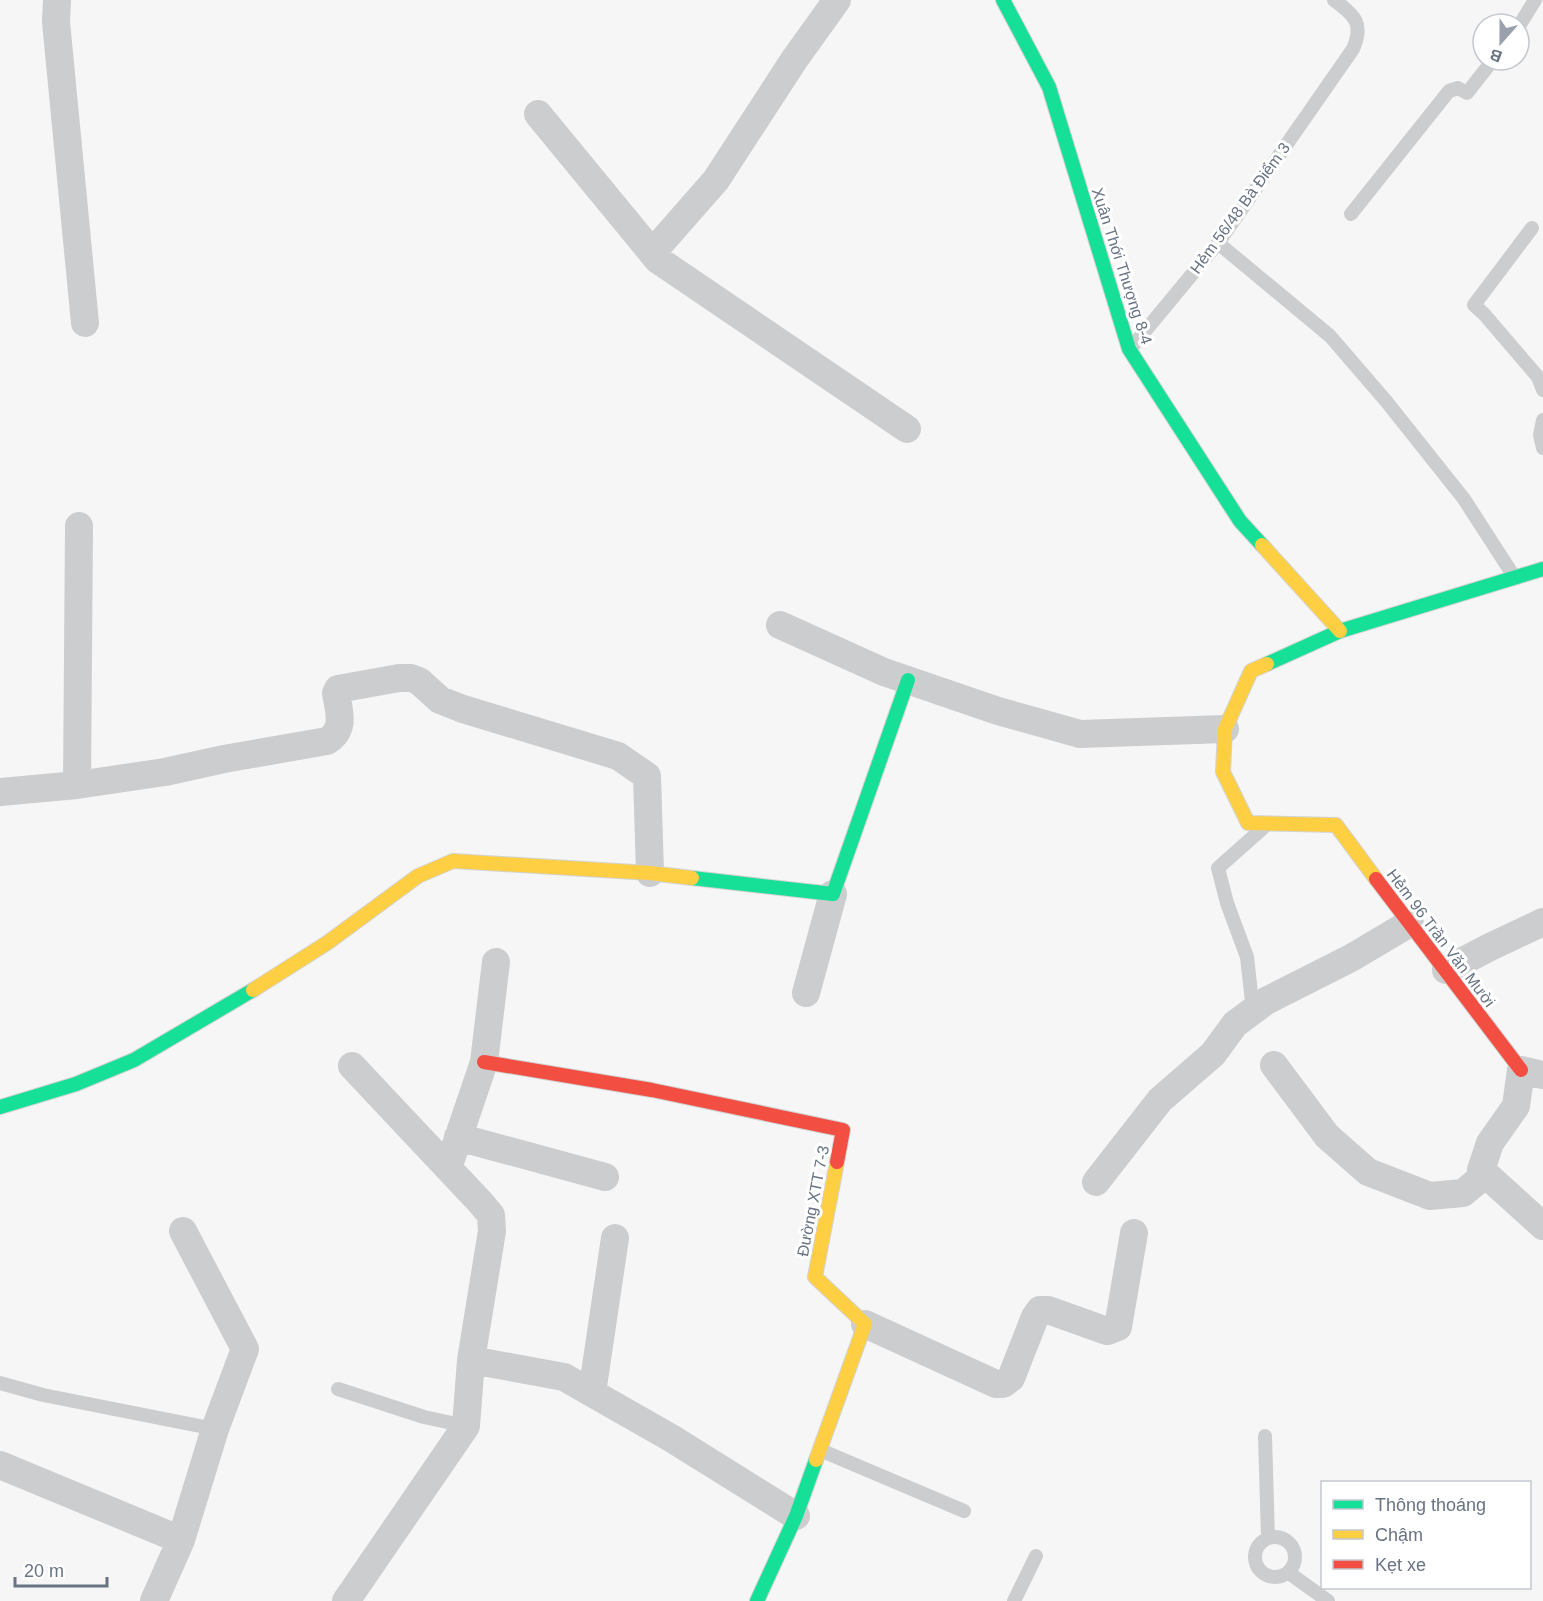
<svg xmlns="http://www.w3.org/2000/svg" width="1543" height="1601" viewBox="0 0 1543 1601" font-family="Arial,sans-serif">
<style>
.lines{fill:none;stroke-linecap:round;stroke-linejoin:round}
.fast-casing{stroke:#d2d3d4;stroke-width:16}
.slow-casing{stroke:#d2d3d4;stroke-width:16}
.jam-casing{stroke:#d2d3d4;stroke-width:16}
.lane{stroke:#cccdcf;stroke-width:14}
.street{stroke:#cccdcf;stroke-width:28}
.fast{stroke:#16e098;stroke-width:14}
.slow{stroke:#ffcf43;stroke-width:14}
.jam{stroke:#f24e42;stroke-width:14}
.labels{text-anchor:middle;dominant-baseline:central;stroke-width:6;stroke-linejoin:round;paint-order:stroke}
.street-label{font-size:16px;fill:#687384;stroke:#fff}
</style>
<rect width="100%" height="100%" fill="#f6f6f6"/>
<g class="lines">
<defs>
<path id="fast" d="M1003,0L1049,87L1129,349L1240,521L1262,545
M1267,664L1340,631L1543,569
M692,878L833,894L908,680
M0,1107L76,1084L134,1060L253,990
M757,1601L796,1516L816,1460"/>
<path id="slow" d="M1262,545L1340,631
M1267,664L1251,671L1225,729L1223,772L1248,823L1336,825L1376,879
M253,990L327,943L418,876L453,861L650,873L692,878
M816,1460L865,1324L815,1277L837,1162"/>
<path id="jam" d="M1376,879L1521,1070
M484,1062L652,1090L843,1130L837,1162"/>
</defs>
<!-- fast casing -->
<use href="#fast" class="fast-casing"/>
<!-- slow casing -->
<use href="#slow" class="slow-casing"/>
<!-- jam casing -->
<use href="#jam" class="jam-casing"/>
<!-- lane -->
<path class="lane" d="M1519,26L1535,0
M1351,214L1449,91L1458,88L1467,93L1493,60
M1532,228L1474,305L1484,314L1538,377L1543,390
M1218,243L1330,336L1386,401L1464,499L1515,578
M1131,348L1218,243L1353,49C1364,24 1355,15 1334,0
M1543,420L1540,435L1543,448
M1253,1011L1247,957L1227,903L1218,868L1263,828
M0,1383L43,1395L215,1429
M338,1389L424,1417L466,1426
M1265,1436L1268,1538
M820,1450L964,1511
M1255 1557a20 20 0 1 1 40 0a20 20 0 1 1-40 0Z
M1289,1573L1328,1601
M1014,1601L1036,1556"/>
<!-- street -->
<path class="street" d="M57,0L56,22L85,323
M538,114L658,260L907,429
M652,253L716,180L794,60L837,0
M780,625L884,672L998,711L1080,734L1225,729
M77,785L79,526
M0,792L77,785L165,772L224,759L327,741C346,729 339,712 336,693L338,689L399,678H411L419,681L440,700L463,709L618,756L647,776L650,873
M1446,970L1490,947L1543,922
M806,993L833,894
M1274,1065L1327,1136L1368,1172L1430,1196L1463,1193L1486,1174
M1543,1075L1521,1070L1516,1106L1490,1143L1481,1170L1543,1226
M458,1137L605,1177
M448,1168L484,1062L496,962
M1096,1182L1160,1100L1213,1054L1235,1024L1266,1001L1351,958L1410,923
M865,1324L996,1384H1003L1011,1378L1035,1317L1040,1310H1048L1107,1331L1118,1327L1134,1233
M471,1360L564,1377L671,1438L796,1516
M592,1393L615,1238
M0,1465L181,1540
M154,1601L181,1540L215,1429L245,1349L183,1231
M346,1601L466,1426L471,1360L492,1231L491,1215L480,1202L352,1066"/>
<!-- fast -->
<use href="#fast" class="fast"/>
<!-- slow -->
<use href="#slow" class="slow"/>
<!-- jam -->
<use href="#jam" class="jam"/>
</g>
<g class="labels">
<!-- street labels -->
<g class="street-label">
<text transform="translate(1240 208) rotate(-54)">Hẻm 56/48 Bà Điểm 3</text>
<text transform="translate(1122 266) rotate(72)">Xuân Thới Thượng 8-4</text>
<text transform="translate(1441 938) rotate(53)">Hẻm 96 Trần Văn Mười</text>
<text transform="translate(813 1201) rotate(-79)">Đường XTT 7-3</text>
</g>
</g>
<!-- legend -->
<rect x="1321" y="1481" width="210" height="108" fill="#ffffff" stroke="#c3c7ce" stroke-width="1.5"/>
<rect x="1333" y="1500" width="30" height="9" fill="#16e098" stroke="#c3c7ce" stroke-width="1.5"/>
<text x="1375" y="1511" font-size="18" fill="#687384">Thông thoáng</text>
<rect x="1333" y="1530" width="30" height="9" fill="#ffcf43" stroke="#c3c7ce" stroke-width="1.5"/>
<text x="1375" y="1541" font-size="18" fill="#687384">Chậm</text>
<rect x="1333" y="1560" width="30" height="9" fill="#f24e42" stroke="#c3c7ce" stroke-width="1.5"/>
<text x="1375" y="1571" font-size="18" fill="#687384">Kẹt xe</text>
<!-- north arrow -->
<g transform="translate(1501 42) rotate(201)"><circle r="28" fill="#ffffff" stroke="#c3c7ce" stroke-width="1.5"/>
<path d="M0-4.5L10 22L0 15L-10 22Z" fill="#9aa1ac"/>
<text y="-9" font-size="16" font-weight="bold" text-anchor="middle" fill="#687384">B</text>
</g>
<!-- scale -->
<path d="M15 1577v9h92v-9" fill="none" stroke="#687384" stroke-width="3"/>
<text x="24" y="1577" font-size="18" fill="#687384" stroke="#ffffff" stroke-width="4.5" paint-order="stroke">20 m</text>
</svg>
